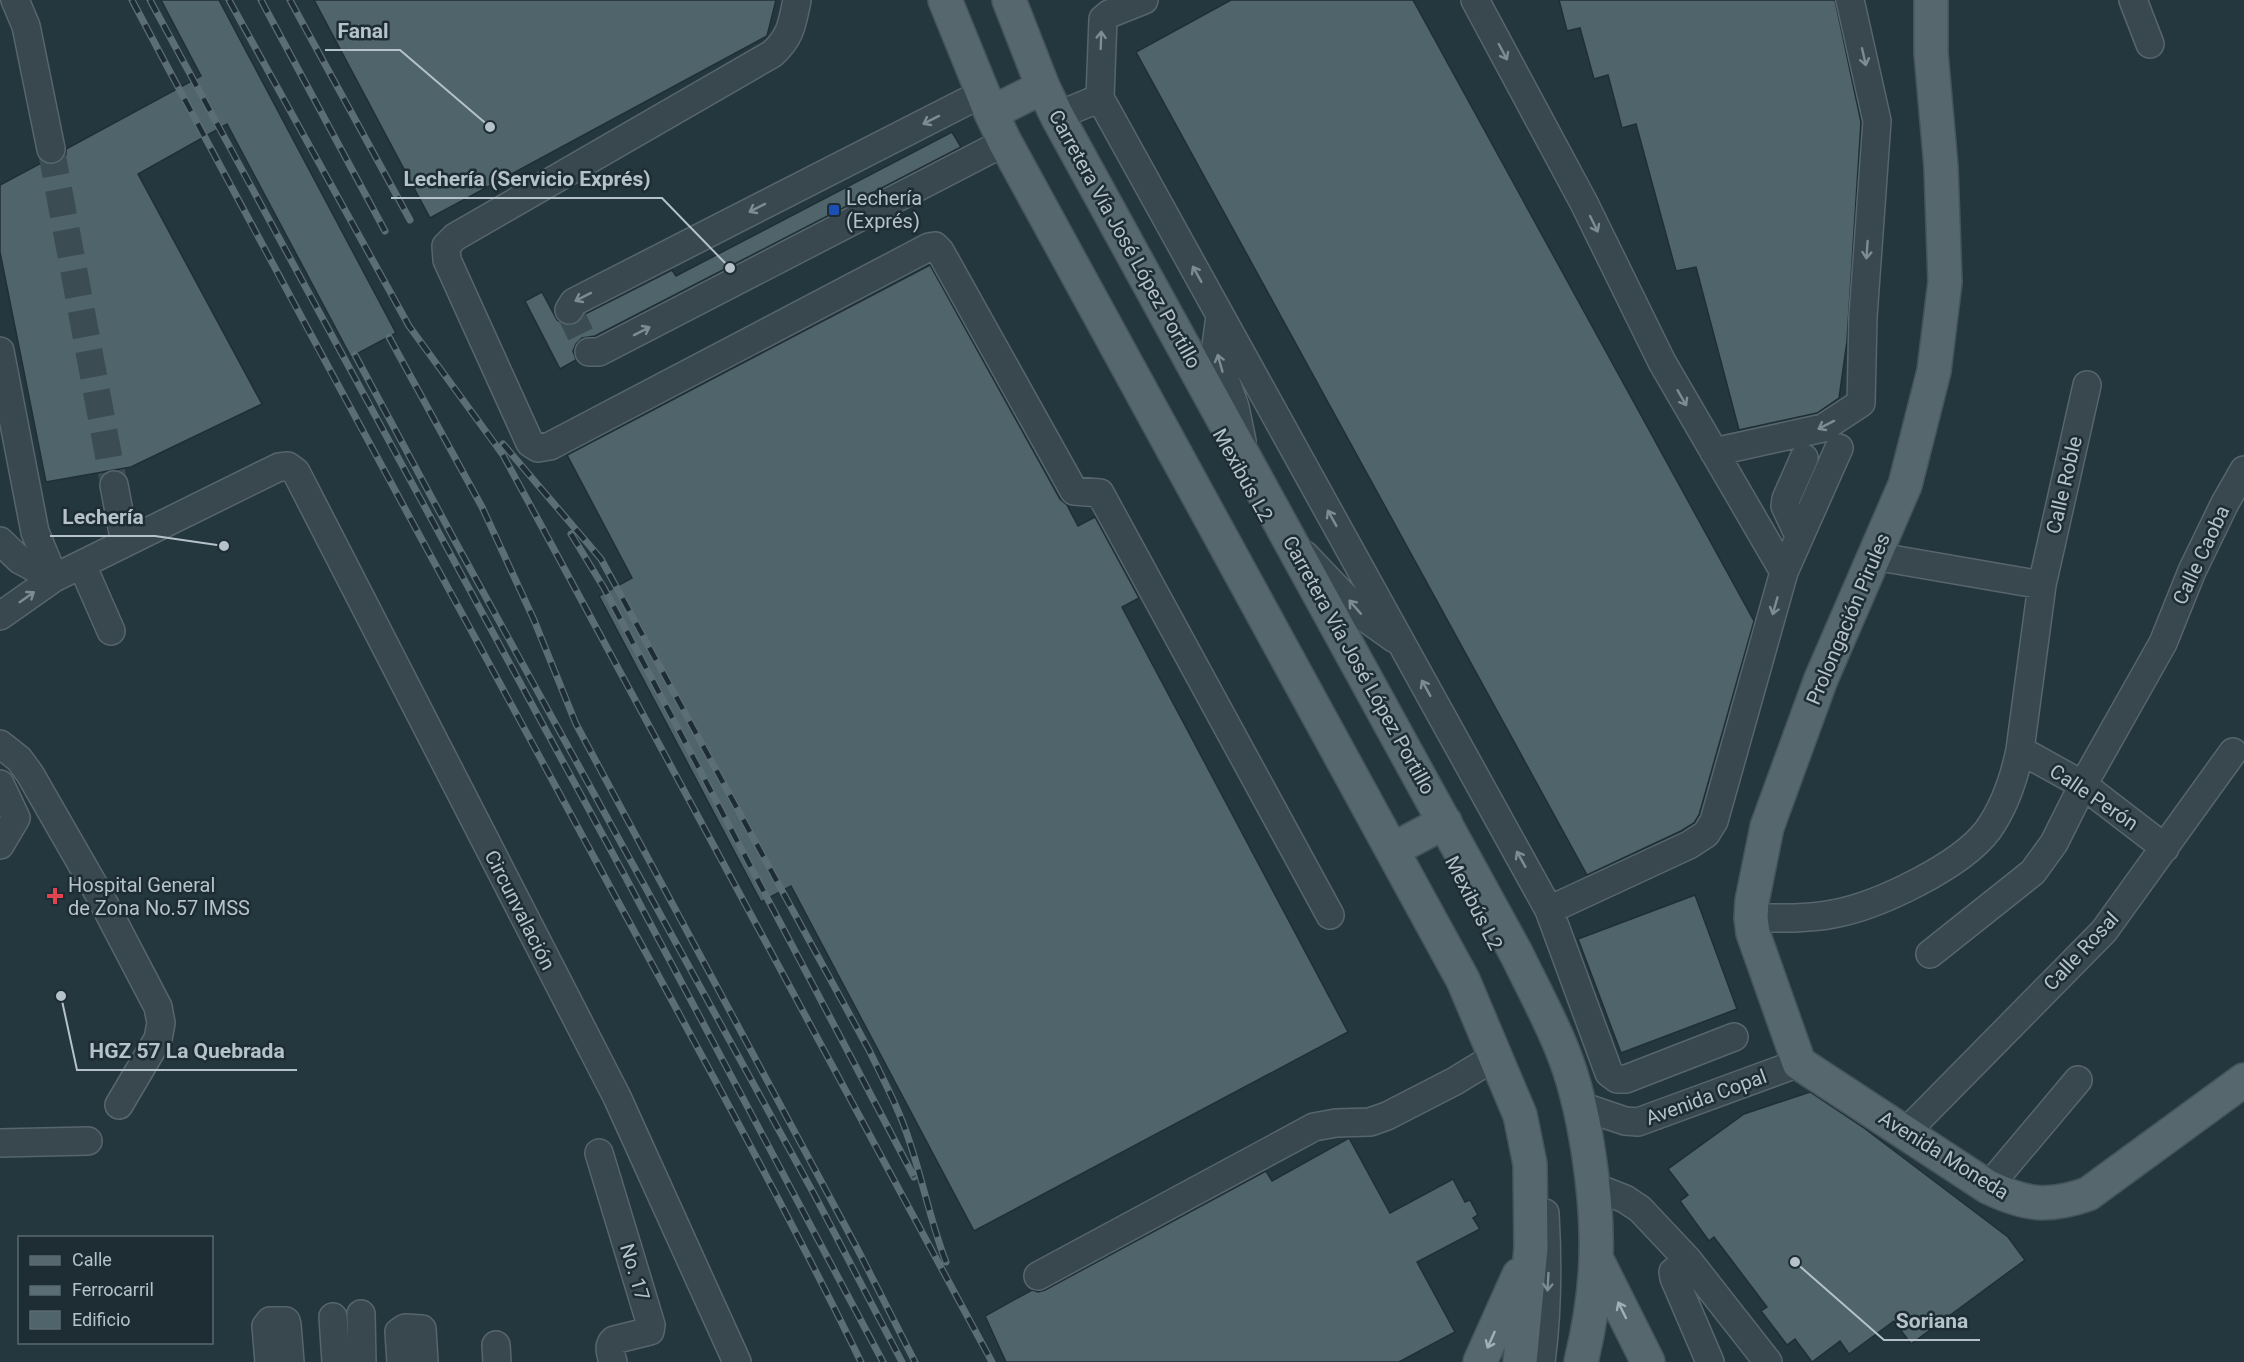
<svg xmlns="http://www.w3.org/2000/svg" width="2244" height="1362" viewBox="0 0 2244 1362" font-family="Roboto,sans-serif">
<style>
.building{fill:#50646b;stroke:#202f36;stroke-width:1.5}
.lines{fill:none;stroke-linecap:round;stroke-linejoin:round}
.minor-tunnel{stroke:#3b4c53;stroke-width:27;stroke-dasharray:27 14;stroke-linecap:butt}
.minor-casing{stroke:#57656c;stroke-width:30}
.major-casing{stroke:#45545b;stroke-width:36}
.minor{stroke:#39484e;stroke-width:27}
.major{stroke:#57676e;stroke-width:33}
.rail-casing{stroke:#5b6d75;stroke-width:7}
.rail{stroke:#1e2d34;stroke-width:4.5;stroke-dasharray:14;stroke-linecap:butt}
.oneway{stroke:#7d8b92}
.oneway2{stroke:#a2b0b7}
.transit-dot{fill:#1a4fb4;stroke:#1e2d34;stroke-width:2}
.health-dot{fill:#e0444e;stroke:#1e2d34;stroke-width:2}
.labels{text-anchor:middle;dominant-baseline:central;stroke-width:5;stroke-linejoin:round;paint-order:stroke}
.poi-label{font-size:20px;fill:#b5c2c9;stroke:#1e2d34;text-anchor:start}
.street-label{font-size:20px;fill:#b5c2c9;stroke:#1e2d34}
.leader{fill:none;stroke:#b5c2c9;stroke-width:2}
.callout-dot{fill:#b5c2c9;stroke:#1e2d34;stroke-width:2}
.callout-label{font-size:21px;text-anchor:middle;font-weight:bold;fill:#b5c2c9;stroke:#1e2d34;stroke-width:5;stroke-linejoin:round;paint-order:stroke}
</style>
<rect width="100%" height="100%" fill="#25373e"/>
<!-- building -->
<path class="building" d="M161,0H219L396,333L351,357L227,124L138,174L262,404L131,467L46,482L0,252V185L43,162L54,164L61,161L66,155V149L201,76Z
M314,0H776L767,36L430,218Z
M1231,0H1413L1754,621L1699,815L1694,823L1681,831L1587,875L1136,52Z
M1559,0H1835L1861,122L1847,341L1839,398L1817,413L1739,430L1696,267L1676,271L1636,124L1622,128L1608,75L1594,79L1580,28L1567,31Z
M952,132L961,147L595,336L582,338L576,344L573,351L576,360L560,369L525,301L542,292L557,320L568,326L576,324L585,314L672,270L676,276Z
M930,265L1060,499L1067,505L1078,526L1095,517L1139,598L1122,607L1348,1032L974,1231L791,886L761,902L599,596L632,578L567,455Z
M1695,895L1737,1009L1621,1053L1578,939Z
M1810,1092L1864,1128L2008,1237L2025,1260L1911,1344L1894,1321L1849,1354L1840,1341L1812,1362L1795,1339L1787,1345L1761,1311L1767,1307L1714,1237L1709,1241L1680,1201L1688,1195L1668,1169L1744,1114Z
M1349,1138L1390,1213L1453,1179L1465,1202L1470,1200L1478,1215L1473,1218L1480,1229L1417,1262L1455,1332L1399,1362H1006L985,1316L1032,1290L1038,1292L1045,1290L1266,1171L1272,1181Z"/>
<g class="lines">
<!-- minor-tunnel -->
<path class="minor-tunnel" d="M51,149L114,485
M569,310L589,352"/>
<defs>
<path id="minor" d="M15,0L26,26L51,149
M797,0C792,24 791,37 772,54L455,237L446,246L447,260L530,443L538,448L550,446L929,247L935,246L940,251L1074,491L1100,493L1330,915
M1144,0L1109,14L1103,19L1100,98L1549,910L1609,1073L1617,1079H1626L1734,1037
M1475,0L1584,203L1662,362L1784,572L1714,821L1706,834L1689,845L1549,910
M2133,0L2150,44
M1057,116L1100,98
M569,310L574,302L983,93
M1220,316L1216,346L1219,362L1235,407L1242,441
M0,351L35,532L54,578
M589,352H599L1005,142
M1714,452L1823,428L1861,403L1863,317L1877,121L1850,0
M114,485L125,543
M1799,536L1785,506L1786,499L1804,458
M0,541L20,560L54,578
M1305,555L1364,617L1395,639
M1874,556L2042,585
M82,565L111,631
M1784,572L1839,448
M0,616L54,578L279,467L288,466L296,472L617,1097L737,1362
M0,744L19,759L30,774L100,896L158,1007L161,1023L158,1039L119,1105
M2020,750L2083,785L2165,848
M0,784L16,818L0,845
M1751,918C1779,918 1807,919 1833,914C1878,906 1961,866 1988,830C2005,806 2014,779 2020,750L2042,585L2087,385
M1930,954L2033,872L2054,843L2083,785L2163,643L2192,571L2225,503L2244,470
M1578,1105L1625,1121L1638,1122L1799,1063
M1906,1132L2104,931L2233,752
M0,1143L88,1141
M599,1153L651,1325L650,1331L614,1340C607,1346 611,1354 613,1362
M1592,1186L1625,1199L1640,1209L1688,1260L1768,1362
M1988,1187L2078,1080
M1688,1260L1673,1272L1674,1278L1710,1362
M1038,1276L1314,1127L1336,1123L1370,1122L1387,1116L1455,1081L1496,1056
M361,1314L362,1362
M333,1317L336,1362
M496,1345L497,1362
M269,1362L266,1326L270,1321H286L287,1325L290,1362
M401,1362L399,1332L405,1328L422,1329L424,1362
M1541,1362C1548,1310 1548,1265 1545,1213"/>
<path id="major" d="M945,0L991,113L1005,142L1463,980L1520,1115L1530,1164L1531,1248L1520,1362
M1009,0L1043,87L1057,116L1516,953C1531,984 1548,1015 1561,1047C1585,1104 1598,1197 1596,1258C1595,1292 1589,1329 1581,1362
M1931,0V53L1941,167L1945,282L1934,371L1905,485L1821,679L1767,827L1752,901L1751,918L1753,933L1799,1063L1988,1187C2026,1205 2048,1208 2088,1194L2244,1080
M991,113L1043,87
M1392,850L1445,822
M1596,1258L1648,1362
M1480,1362L1519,1275"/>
</defs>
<!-- minor casing -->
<use href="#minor" class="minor-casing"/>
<!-- major casing -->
<use href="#major" class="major-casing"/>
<!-- minor -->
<use href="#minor" class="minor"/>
<!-- major -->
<use href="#major" class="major"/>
<defs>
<path id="rail" d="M132,0C284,288 441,574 596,861C686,1027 778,1192 861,1362
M150,0L626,878L883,1362
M229,0L409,326L503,455L535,514L992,1362
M261,0L385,231
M290,0L410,220
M389,337L482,507L534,620L576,724L858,1250L915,1362
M355,355L455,541L814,1194L902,1362
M503,444L601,559L869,1050C884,1081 900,1111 910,1143C923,1182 931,1223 946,1262
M571,534L604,588L914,1177"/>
</defs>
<!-- rail casing -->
<use href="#rail" class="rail-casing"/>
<!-- rail -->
<use href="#rail" class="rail"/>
</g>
<!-- one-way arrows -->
<defs><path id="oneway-shaft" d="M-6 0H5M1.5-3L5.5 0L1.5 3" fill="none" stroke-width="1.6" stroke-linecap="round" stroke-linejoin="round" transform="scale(1.5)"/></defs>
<g class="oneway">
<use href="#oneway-shaft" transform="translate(1101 40) rotate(-88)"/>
<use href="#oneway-shaft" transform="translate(1503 52) rotate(62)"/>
<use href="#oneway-shaft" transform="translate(1864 57) rotate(77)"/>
<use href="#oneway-shaft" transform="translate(931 120) rotate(153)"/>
<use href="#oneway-shaft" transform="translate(757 208) rotate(153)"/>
<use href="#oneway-shaft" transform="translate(1594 224) rotate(64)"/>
<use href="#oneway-shaft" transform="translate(1867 250) rotate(94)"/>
<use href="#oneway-shaft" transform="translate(1197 274) rotate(-119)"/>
<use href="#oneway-shaft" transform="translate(583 297) rotate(153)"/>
<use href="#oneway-shaft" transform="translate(642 331) rotate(-27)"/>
<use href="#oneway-shaft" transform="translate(1220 363) rotate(-106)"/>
<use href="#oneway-shaft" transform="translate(1682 398) rotate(60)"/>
<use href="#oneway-shaft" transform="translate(1826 425) rotate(153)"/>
<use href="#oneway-shaft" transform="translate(1332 518) rotate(-119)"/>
<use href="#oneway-shaft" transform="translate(27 597) rotate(-35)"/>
<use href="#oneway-shaft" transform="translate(1775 606) rotate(106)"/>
<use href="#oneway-shaft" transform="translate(1355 607) rotate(-131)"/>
<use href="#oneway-shaft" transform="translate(1426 688) rotate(-119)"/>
<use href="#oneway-shaft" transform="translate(1521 859) rotate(-119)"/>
<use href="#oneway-shaft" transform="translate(1548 1282) rotate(93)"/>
</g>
<g class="oneway2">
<use href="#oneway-shaft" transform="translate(1622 1310) rotate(-116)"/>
<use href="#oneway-shaft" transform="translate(1491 1340) rotate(114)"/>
</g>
<!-- markers -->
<rect class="transit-dot" x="828" y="204" width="12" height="12" rx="3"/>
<path class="health-dot" d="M52 887h6v6h6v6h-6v6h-6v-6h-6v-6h6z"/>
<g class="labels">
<!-- poi labels -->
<g class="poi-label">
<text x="846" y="198">Lechería<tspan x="846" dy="23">(Exprés)</tspan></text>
<text x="68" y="885">Hospital General<tspan x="68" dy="23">de Zona No.57 IMSS</tspan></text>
</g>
<!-- street labels -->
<g class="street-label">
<text transform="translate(1125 239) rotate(61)">Carretera Vía José López Portillo</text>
<text transform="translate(1243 475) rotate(61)">Mexibús L2</text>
<text transform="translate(2064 485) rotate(-77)">Calle Roble</text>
<text transform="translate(2201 555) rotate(-65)">Calle Caoba</text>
<text transform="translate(1848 619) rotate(-67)">Prolongación Pirules</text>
<text transform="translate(1359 665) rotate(61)">Carretera Vía José López Portillo</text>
<text transform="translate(2094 797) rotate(34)">Calle Perón</text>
<text transform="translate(1474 903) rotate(63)">Mexibús L2</text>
<text transform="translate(520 910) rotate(63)">Circunvalación</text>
<text transform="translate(2081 951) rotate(-47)">Calle Rosal</text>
<text transform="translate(1706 1097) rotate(-20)">Avenida Copal</text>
<text transform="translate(1944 1155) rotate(32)">Avenida Moneda</text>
<text transform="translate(635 1272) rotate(73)">No. 17</text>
</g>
</g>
<!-- callouts -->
<path class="leader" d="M490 127L400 50H325M730 268L662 198H391M224 546L155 536H50M61 996L77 1070H297M1795 1262L1884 1340H1980"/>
<g class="callout-dot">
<circle cx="490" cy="127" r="6"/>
<circle cx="730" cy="268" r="6"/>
<circle cx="224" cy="546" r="6"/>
<circle cx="61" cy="996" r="6"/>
<circle cx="1795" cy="1262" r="6"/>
</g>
<g class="callout-label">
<text x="363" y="38">Fanal</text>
<text x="527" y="186">Lechería (Servicio Exprés)</text>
<text x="103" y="524">Lechería</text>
<text x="187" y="1058">HGZ 57 La Quebrada</text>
<text x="1932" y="1328">Soriana</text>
</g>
<!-- legend -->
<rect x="18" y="1236" width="195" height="108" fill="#1e2d34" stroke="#5a6970" stroke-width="1.5"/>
<rect x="30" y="1256" width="30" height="9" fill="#57676e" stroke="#5a6970" stroke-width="1.5"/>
<text x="72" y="1266" font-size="18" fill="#b5c2c9">Calle</text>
<rect x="30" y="1286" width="30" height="9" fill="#5b6d75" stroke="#5a6970" stroke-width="1.5"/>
<text x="72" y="1296" font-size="18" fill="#b5c2c9">Ferrocarril</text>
<rect x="30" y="1311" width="30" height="18" fill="#50646b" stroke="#5a6970" stroke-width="1.5"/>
<text x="72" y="1326" font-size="18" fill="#b5c2c9">Edificio</text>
</svg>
